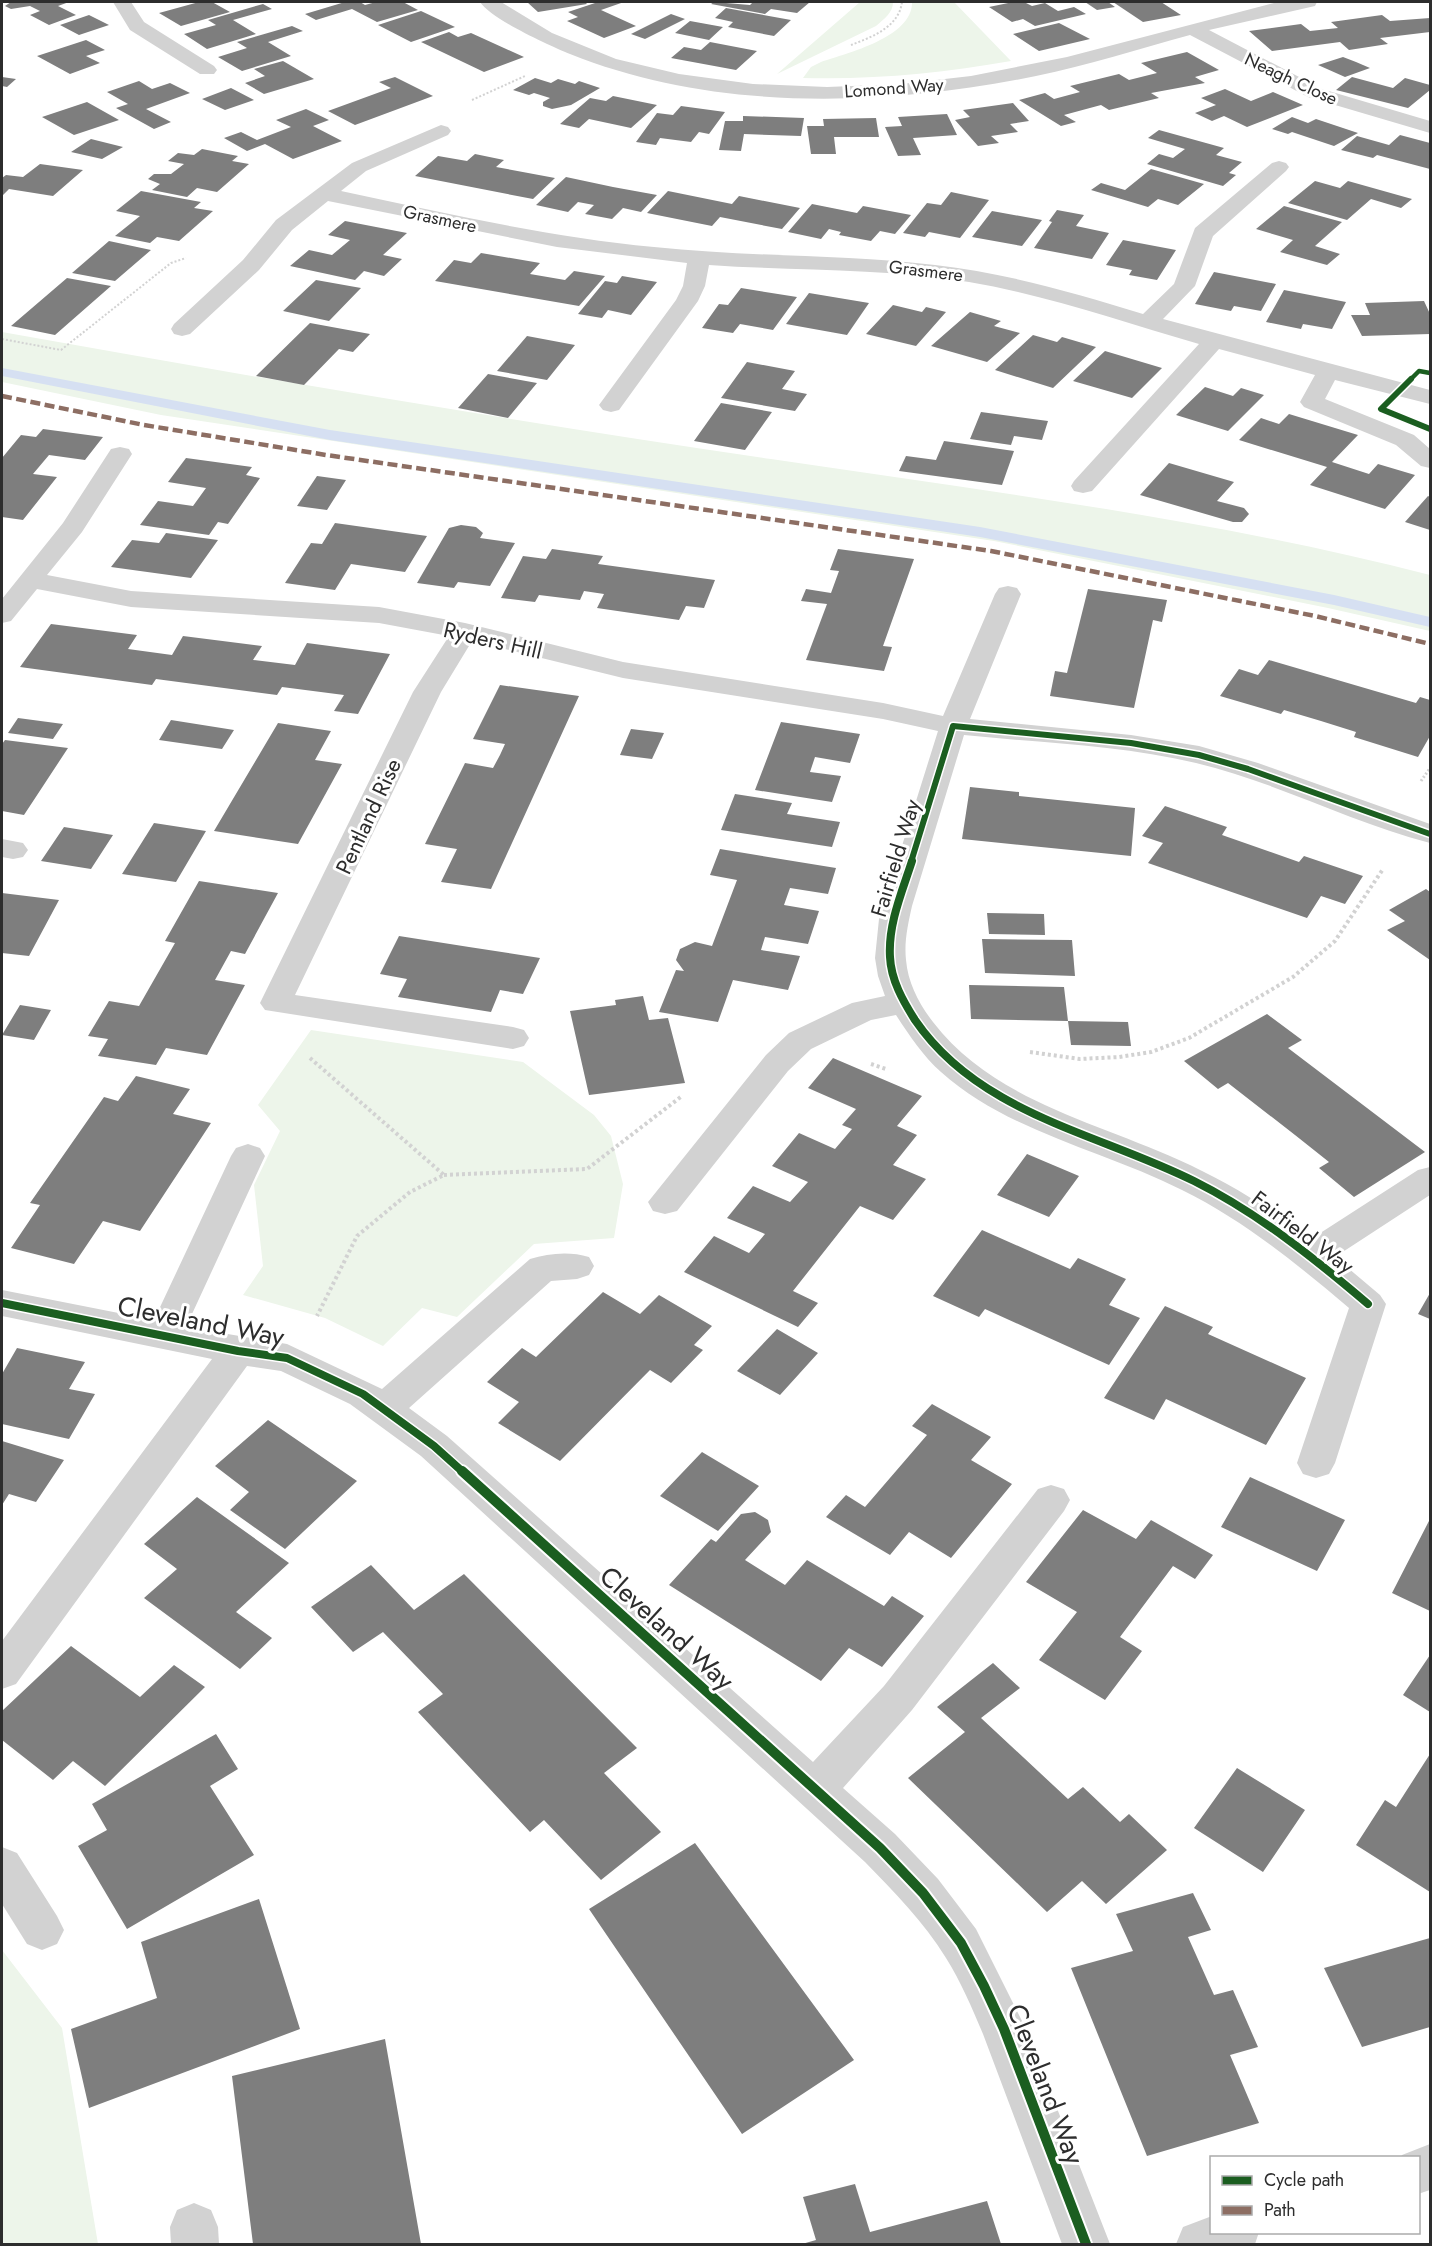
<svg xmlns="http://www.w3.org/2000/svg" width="1432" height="2246" viewBox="0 0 1432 2246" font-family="Jost,sans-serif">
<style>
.green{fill:#edf5ea}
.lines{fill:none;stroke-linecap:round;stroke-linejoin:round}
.stream{fill:#d6e0f2;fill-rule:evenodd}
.building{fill:#7e7e7e}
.path-far2{stroke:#d2d2d2;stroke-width:2;stroke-dasharray:2 2;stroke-linecap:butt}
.path-far1{stroke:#d2d2d2;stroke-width:3;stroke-dasharray:2 2;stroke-linecap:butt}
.path{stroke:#d2d2d2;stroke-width:4;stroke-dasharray:3 3;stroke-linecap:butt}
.minor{fill:#d2d2d2;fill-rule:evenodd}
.quiet{stroke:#8d6e63;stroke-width:4.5;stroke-dasharray:10 4.5;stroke-linecap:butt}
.cycleway-far3-casing{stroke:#fff;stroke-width:7}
.cycleway-far2-casing{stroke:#fff;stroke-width:9}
.cycleway-far1-casing{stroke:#fff;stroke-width:11}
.cycleway-casing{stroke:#fff;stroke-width:14}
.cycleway-far3{stroke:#1b5e20;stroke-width:4.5}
.cycleway-far2{stroke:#1b5e20;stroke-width:6}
.cycleway-far1{stroke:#1b5e20;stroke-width:8}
.cycleway{stroke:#1b5e20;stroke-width:10}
.labels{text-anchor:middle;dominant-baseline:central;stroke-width:6;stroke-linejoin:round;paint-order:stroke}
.far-street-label{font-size:18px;fill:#2d2d2d;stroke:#fff}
.street-label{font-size:22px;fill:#2d2d2d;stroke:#fff}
.near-street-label{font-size:27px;fill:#2d2d2d;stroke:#fff}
</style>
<rect width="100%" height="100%" fill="#fff"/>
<!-- green -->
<path class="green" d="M860,2H893C893,13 884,19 876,26L777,74Z
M912,2H954L1011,61C942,73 873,80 803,78L811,67L821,62C848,53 913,37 912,2Z
M2,332C257,378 514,421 771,459C992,492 1214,519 1430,575V631L1328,608L994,541L161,415L2,382Z
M311,1030L523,1062L594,1115L611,1136L623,1184L614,1238L534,1244L457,1317L422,1308L383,1346L325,1318L243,1295L263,1266L254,1185L280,1131L258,1105Z
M2,1950L62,2028L98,2244H2Z"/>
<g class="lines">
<!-- stream -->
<path class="stream" d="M2,368L330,430L980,527L1334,595L1430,617V627L1334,605L980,537L330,440L2,376Z"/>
</g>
<!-- building -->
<path class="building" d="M11,2H69L58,6L76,15L49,25L30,15L40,11L30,6L11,9L5,6Z
M199,2H212L230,12L181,26L159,13Z
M345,2H360L365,5L376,2H403L418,10L377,22L352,9L316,20L305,14Z
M527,2H585L587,4L538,12Z
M598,2H624L601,10L636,26L604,38L567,21L578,17L568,12Z
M714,2L750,5L753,2H810L797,13L771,9L765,14L711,4Z
M1013,2H1024L1032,6L1045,3L1058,11L1074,7L1086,14L1035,26L1023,19L1012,22L989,7Z
M1085,2H1108L1115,7L1097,10Z
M1113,2L1139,3L1161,2L1181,15L1143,22Z
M263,4L272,9L233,20L256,34L207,49L184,34L216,25L208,20Z
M726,8L791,20L774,36L728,27L733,22L715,18Z
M421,11L455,27L411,42L378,25Z
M671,14L685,19L645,39L631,34Z
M89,15L109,25L79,35L60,25Z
M1382,15L1390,21L1430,18V32L1380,38L1388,44L1349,50L1340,42L1272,51L1249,31L1301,24L1310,31L1338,28L1331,22Z
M690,21L723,27L709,40L675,33Z
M1059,23L1090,39L1039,51L1013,34Z
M292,26L303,31L268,42L291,56L242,71L218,57L247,48L237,42Z
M449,32L458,37L471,33L524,57L484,72L421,42Z
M86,40L105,50L86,56L100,63L70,74L37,56Z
M710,42L757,51L736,70L671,58L684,47L701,50Z
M1187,52L1219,70L1195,77L1205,83L1151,93L1159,98L1109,110L1101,105L1064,115L1076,122L1061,126L1019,100L1045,93L1054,99L1080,92L1070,86L1119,74L1129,80L1157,73L1141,63Z
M1343,57L1356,62L1370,68L1345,77L1318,65Z
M283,61L314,79L264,94L245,83L265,76L254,69Z
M2,77L16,79L7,87L2,86Z
M395,77L433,96L355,125L328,111L391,88L379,82Z
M1352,77L1393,88L1405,78L1430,85V90L1408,108L1336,90Z
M535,78L551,83L558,79L575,84L579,81L600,88L571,105L552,109L543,106V102L550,98L534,93L529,95L513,90Z
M139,81L152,89L170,83L190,93L146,109L171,122L154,129L116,108L128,104L107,92Z
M231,88L254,100L225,110L202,99Z
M1225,89L1251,101L1273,92L1303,105L1247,127L1224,116L1212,121L1195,113L1216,105L1201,98Z
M613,96L657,105L631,128L589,119L579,128L560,124L590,98L606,101Z
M87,102L119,120L74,135L42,117Z
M1013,103L1029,121L1010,124L1018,132L991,136L999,143L978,146L955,120L970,117L963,110Z
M681,106L725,112L709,134L699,132L691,142L660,138L656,145L636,142L657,113L673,115Z
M306,109L329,120L313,126L342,141L293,159L265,144L247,151L224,138L241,132L257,140L291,127L276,120Z
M947,114L957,135L913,138L921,155L898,156L885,127L902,126L898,117Z
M743,116L804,118L801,136L744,134L741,151L719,150L725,121H743Z
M1292,117L1308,123L1316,119L1358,133L1334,146L1292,132L1288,134L1272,129Z
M876,118L879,137H834L836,154H811L807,126H824L823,119Z
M1159,130L1224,148L1216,155L1242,162L1229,173L1236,175L1223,186L1147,164L1159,154L1173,158L1185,149L1148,138Z
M1400,135L1430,143V169L1377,155L1373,158L1341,150L1357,136L1389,145Z
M91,139L123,147L102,159L71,152Z
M202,149L238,156L232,161L249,164L217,192L197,188L187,197L152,190L160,184L148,179L154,174H171L184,164L168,161L178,153L194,155Z
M475,154L504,160L496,167L555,178L533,199L415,176L438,156L467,161Z
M40,164L83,170L53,196L9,189L2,196V178L6,175L23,177Z
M1151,169L1204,184L1178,205L1158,199L1148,207L1091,190L1101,183L1125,190Z
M566,177L613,187L657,195L641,212L623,208L612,219L585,214L594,205L578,202L568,212L536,205Z
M1315,181L1340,188L1348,181L1412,199L1401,208L1371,199L1347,220L1288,203Z
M141,191L201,202L194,208L213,211L179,241L157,237L150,243L115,236L140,216L116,211Z
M668,191L732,204L739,196L800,208L782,229L720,217L712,226L647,213Z
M951,192L989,200L960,238L929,232L925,237L903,233L927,203L941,205Z
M812,204L857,213L863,206L911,215L895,234L880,231L871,241L839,235L841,232L829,229L821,239L788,232Z
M1284,206L1342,222L1315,246L1340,254L1327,265L1280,252L1293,240L1256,229Z
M1057,210L1084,215L1076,226L1109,233L1092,259L1034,248L1052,222L1049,221Z
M992,211L1042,220L1022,246L972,237Z
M345,221L407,233L383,255L402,259L384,276L364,271L355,280L290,266L309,250L332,255L350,240L328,235Z
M1123,240L1176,250L1157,280L1129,275L1132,270L1106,265Z
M109,241L151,250L115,281L72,273Z
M481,253L540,263L530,274L565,280L574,271L605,276L579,306L435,281L454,260L471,263Z
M1214,272L1276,284L1261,311L1234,306L1231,311L1195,304Z
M622,276L657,282L631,315L608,310L602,318L578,314L605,281L617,283Z
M67,278L111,286L55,335L11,326Z
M316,280L361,288L329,321L283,311Z
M741,288L797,297L773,330L740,324L733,333L702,328L719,304L728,305Z
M1284,290L1346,302L1332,329L1303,324L1301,329L1266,322Z
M809,293L869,303L847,335L786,324Z
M1424,301L1430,314V334L1362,336L1351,315H1370L1365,303Z
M893,305L922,312L926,307L946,312L916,346L866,334Z
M970,312L1001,321L994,326L1020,333L987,362L931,346Z
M310,323L370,334L353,352L339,349L304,385L256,376Z
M1033,335L1057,342L1062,337L1096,347L1053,388L995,370Z
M527,336L575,345L547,380L497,371Z
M1105,351L1162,368L1132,398L1073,381Z
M747,362L795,371L782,389L807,394L795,411L721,398Z
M488,374L537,383L508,418L458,408Z
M1205,387L1233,396L1241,388L1264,395L1228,431L1176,415Z
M721,403L772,412L745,450L694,441Z
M981,412L1048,421L1042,440L1014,436L1011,445L970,439Z
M1289,414L1358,435L1332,462L1369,474L1378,464L1415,475L1385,509L1310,485L1327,467L1239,440L1261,418L1279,424Z
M43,429L103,437L85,460L49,455L33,474L57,477L23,520L2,517V458L21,435L36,437Z
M944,441L1014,451L1002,485L899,471L906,456L936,460Z
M186,458L252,467L246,475L260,478L228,524L218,522L209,535L140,525L158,501L193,506L206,488L168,482Z
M1169,463L1234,482L1217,501L1244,508L1249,514L1242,522H1233L1140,495Z
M317,476L346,480L327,510L297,506Z
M1428,496L1430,497V530L1405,522Z
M335,523L427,536L405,572L351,564L335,590L285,583L311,543L322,544Z
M461,525L476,527L483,533L480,538L515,543L490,586L458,582L454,588L417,583L449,528Z
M166,533L218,540L191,578L111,567L132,540L159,543Z
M552,549L603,556L598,564L715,580L704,608L686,606L679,620L597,608L604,594L584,591L580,600L539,595L535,602L501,598L523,556L546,559Z
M838,549L914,559L883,646L892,647L884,671L806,660L827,604L801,601L806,589L831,593L839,571L830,570Z
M1088,589L1167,600L1162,622L1153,620L1134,708L1050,696L1055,671L1067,673Z
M51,624L137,635L128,649L172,655L183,636L262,646L253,660L295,665L307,643L390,654L358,714L334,711L344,695L282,687L277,695L156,679L152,685L20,667Z
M1269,660L1416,703L1420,697L1430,700V736L1418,757L1354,737L1356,732L1321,721L1284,710L1281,714L1220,696L1239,669L1258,675Z
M500,685L579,696L491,889L441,882L457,849L425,844L465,763L493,768L500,755L505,744L473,739Z
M18,718L63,724L53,739L8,733Z
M171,720L234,730L222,749L159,740Z
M781,722L860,734L850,763L815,757L810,772L841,776L832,802L755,790Z
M278,723L331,731L315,760L342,764L298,844L214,831Z
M631,729L664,733L652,759L620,755Z
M5,740L68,748L24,815L2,811V744Z
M970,787L1019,792V796L1135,808L1131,856L962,839Z
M735,794L792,803L787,814L840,822L832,847L721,830Z
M1165,806L1227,827L1222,835L1299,862L1304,856L1363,876L1345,904L1321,896L1307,918L1148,863L1163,843L1142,836Z
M154,823L206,831L176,882L122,874Z
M64,827L113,835L91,869L41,861Z
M720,849L836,868L828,894L790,888L784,905L819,911L808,944L765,937L761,950L800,956L788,990L733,980L718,1022L659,1012L676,970L684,971L676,960L680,949L695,942L712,946L737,880L710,875Z
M199,881L278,893L245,954L231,951L215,980L245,985L207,1055L166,1048L156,1065L98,1056L108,1039L88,1036L109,1001L139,1006L175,943L165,941Z
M1426,889L1430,892V960L1387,930L1405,921L1389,910Z
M2,893L59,900L29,956L2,953Z
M987,913L1044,914L1045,935L989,934Z
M399,936L469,947L540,958L523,994L500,990L491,1012L398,997L407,979L380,974Z
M982,939L1072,940L1075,976L985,973Z
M969,985L1064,987L1068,1021L971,1019Z
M643,996L649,1020L668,1018L685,1083L589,1095L570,1011L616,1005L615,1000Z
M20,1005L51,1010L34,1040L2,1035Z
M1267,1014L1302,1040L1288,1048L1425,1152L1354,1197L1319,1168L1329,1162L1295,1135L1228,1083L1218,1089L1184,1061Z
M1068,1021L1128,1022L1131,1046L1071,1045Z
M833,1058L922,1096L897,1126L917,1135L893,1165L926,1179L893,1220L860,1206L793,1291L818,1303L798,1327L684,1272L714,1236L749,1253L765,1234L727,1218L753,1186L790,1202L808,1182L772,1166L799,1133L835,1149L852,1129L842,1125L856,1109L808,1088Z
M136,1076L190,1089L173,1114L211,1123L140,1231L103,1221L74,1264L11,1248L40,1205L30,1203L104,1097L118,1101Z
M1027,1154L1079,1176L1049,1217L997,1195Z
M982,1230L1070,1269L1078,1258L1126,1279L1109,1305L1140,1318L1109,1365L985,1309L979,1317L933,1296Z
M603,1292L640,1314L659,1295L712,1326L694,1345L703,1350L671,1383L650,1370L560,1461L498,1423L519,1402L487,1382L522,1348L536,1357Z
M1430,1293V1319L1418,1314Z
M1165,1306L1213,1327L1208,1334L1306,1378L1266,1445L1166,1399L1154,1420L1104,1398Z
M777,1329L818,1353L780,1395L737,1371Z
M17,1348L85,1362L69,1389L95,1394L69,1439L2,1424V1374Z
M932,1404L991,1437L971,1460L1012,1484L951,1558L909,1532L890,1555L826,1517L846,1495L865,1507L927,1435L912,1426Z
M268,1420L357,1481L285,1549L230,1510L249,1492L215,1466Z
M2,1441L64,1460L36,1502L9,1494L2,1505Z
M702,1452L759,1486L718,1531L660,1496Z
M1250,1477L1345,1520L1317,1571L1221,1527Z
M197,1497L289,1563L236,1612L272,1638L240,1669L144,1598L177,1569L144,1544Z
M1083,1510L1136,1539L1151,1520L1213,1555L1195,1579L1173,1566L1120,1637L1142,1651L1105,1700L1039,1660L1077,1612L1026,1582Z
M755,1512L768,1520L771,1532L745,1560L785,1585L807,1560L884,1606L892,1596L924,1616L882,1667L849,1648L821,1681L669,1585L711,1539L716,1542L741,1514Z
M1430,1519V1611L1392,1593Z
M371,1565L414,1610L464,1574L637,1748L604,1773L661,1832L601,1880L544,1820L530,1832L418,1712L443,1694L383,1632L353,1652L311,1607Z
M71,1646L140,1697L174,1665L205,1687L105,1786L73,1761L53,1780L2,1740V1711Z
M1430,1655V1712L1403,1695Z
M993,1663L1020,1688L981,1718L1068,1799L1083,1787L1120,1822L1129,1814L1167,1850L1106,1904L1082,1881L1047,1912L908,1778L965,1732L937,1707Z
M216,1734L238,1769L210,1786L254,1855L127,1929L78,1846L107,1830L92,1804Z
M1430,1754V1892L1356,1845L1385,1800L1396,1807Z
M1237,1768L1305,1810L1263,1872L1194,1828Z
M695,1843L854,2060L742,2134L589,1909Z
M1193,1893L1211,1930L1188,1937L1214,1995L1233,1990L1258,2047L1230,2055L1259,2123L1147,2156L1071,1968L1133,1951L1116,1914Z
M259,1899L300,2029L89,2108L71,2029L157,1998L141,1942Z
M1430,1938V2027L1362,2047L1324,1968Z
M385,2039L421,2244H253L232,2076Z
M855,2184L870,2232L987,2201L1001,2244H802L816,2240L803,2197Z"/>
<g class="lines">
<!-- path-far2 -->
<path class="path-far2" d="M851,45C872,37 899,27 902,2
M472,100L525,76
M2,339L61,350L171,263L186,258"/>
<!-- path-far1 -->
<path class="path-far1" d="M1421,781L1430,768"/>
<!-- path -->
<path class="path" d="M1030,1052L1080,1059L1119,1057L1151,1052L1189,1038L1293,977L1335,941L1383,869
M310,1058L444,1175L410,1192L357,1236L317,1316
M871,1064L886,1069
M444,1175L587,1169L682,1096"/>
<!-- minor -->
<path class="minor" d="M113,2H131L144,22L214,66L217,70L214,74H200L130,30Z
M480,2H501L552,33L616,59L679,74L753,84L827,87L901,84L971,76L1067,57L1274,3L1317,2L1315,6L1209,30L1322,89L1430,121V133L1308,97L1190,35C1139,49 1088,65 1036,76C884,107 715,112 570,54C550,46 491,19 480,2Z
M441,125L448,127L451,131L448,135L366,171L341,191C444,213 548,237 654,247C747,257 842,254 935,265C1006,273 1075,293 1143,314L1174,284L1195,228L1272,163L1279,161L1286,163L1289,167L1286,171L1213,236L1195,286L1163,319L1430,390V404L1335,380L1325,399L1414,435L1430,449V468L1421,466L1396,445L1304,407L1300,402L1315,375L1219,349L1092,491L1083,493L1074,491L1071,486L1074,481L1199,344C1123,322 1047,295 969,282C883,268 795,271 709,265L705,286L698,301L619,410L611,412L603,410L599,405L676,300L683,286L687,263L557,247L328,201L292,230L259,270L190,334L182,336L174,334L171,329L174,324L243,260L276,220L352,163Z
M120,447L129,449L132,454L82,532L47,575L131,591L379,607L465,623L623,662L883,703L943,716L995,594L999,588L1008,586L1017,588L1021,594L970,719L1131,735L1199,746L1258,763L1430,824V843C1350,822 1276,782 1196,763C1121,745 1041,743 964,735L912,906C908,924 904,942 906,960C908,983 919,1004 933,1022C993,1100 1093,1121 1179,1160C1226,1181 1270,1208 1311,1239L1418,1170L1430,1167V1195L1335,1257L1380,1295L1386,1304L1335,1463L1329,1474L1316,1478L1303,1474L1297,1463L1349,1308C1297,1264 1243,1220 1182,1190C1103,1150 1008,1132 941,1072C923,1056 909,1035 896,1015L871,1020L811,1049L788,1071L677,1211L665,1214L653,1211L648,1202L766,1055L789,1033L852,1003L885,996L878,976L875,958L879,919L938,731L883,719L623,678L472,641L441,692L295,995L513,1027L524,1030L529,1038L524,1046L513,1049L265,1010L260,1003L413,692L449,636L379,623L131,607L37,589L11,621L2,623V599L63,523L111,449Z
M2,839L23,843L28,850L23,857L13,859L2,857Z
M248,1144L260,1148L265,1156L186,1327L287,1344L382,1389L530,1259C549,1253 570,1251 589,1257L594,1266L589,1275L577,1279L551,1281L409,1408L447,1436L813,1762L884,1686L1038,1489L1051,1485L1064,1489L1070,1500L1064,1511L912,1710L843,1788L895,1834L938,1879L976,1929L1026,2029L1110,2244H1062L983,2034C972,2008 961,1982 946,1958C924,1922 894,1892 865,1862L421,1456L350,1404L281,1371L247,1366L16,1684L2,1689V1641L212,1359L2,1316V1290L154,1320L231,1156L236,1148Z
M2,1847L17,1853L57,1916L64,1930L57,1944L42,1950L27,1944L2,1904Z
M1430,2144V2190L1418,2194V2158H1400L1402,2155Z
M194,2203L211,2210L218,2227L219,2244H171L170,2227L177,2210Z
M1212,2216V2232H1259L1255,2244H1176L1183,2227Z"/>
<!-- quiet -->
<path class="quiet" d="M2,396L144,425L326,455L991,551L1315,616L1430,644"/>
<defs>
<path id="cycleway-far3" d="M1409,381L1419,371L1430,373"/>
<path id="cycleway-far2" d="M1411,379L1381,409L1430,429
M911,862L953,726L1131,743L1199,755L1248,769L1430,834"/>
<path id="cycleway-far1" d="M912,861C902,892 888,924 890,957C891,980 903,1001 915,1020C979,1114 1098,1133 1194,1181C1258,1213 1314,1258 1368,1304
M2,1303L238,1351L287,1358L363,1394L434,1446L464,1473"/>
<path id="cycleway" d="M462,1471L880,1848L923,1893L961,1943L984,1986L1004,2029L1086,2244"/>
</defs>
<!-- cycleway-far3 casing -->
<use href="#cycleway-far3" class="cycleway-far3-casing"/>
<!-- cycleway-far2 casing -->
<use href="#cycleway-far2" class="cycleway-far2-casing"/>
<!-- cycleway-far1 casing -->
<use href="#cycleway-far1" class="cycleway-far1-casing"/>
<!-- cycleway casing -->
<use href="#cycleway" class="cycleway-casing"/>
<!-- cycleway-far3 -->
<use href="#cycleway-far3" class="cycleway-far3"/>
<!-- cycleway-far2 -->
<use href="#cycleway-far2" class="cycleway-far2"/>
<!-- cycleway-far1 -->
<use href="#cycleway-far1" class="cycleway-far1"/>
<!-- cycleway -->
<use href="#cycleway" class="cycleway"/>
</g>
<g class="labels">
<!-- far-street labels -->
<g class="far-street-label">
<text transform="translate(1291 79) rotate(25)">Neagh Close</text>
<text transform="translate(894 88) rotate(-4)">Lomond Way</text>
<text transform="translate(440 219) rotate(12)">Grasmere</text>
<text transform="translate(926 271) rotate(7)">Grasmere</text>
</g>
<!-- street labels -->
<g class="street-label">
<text transform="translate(493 640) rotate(13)">Ryders Hill</text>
<text transform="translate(368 816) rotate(-65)">Pentland Rise</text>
<text transform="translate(895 858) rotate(-73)">Fairfield Way</text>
<text transform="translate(1303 1232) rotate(37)">Fairfield Way</text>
</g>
<!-- near-street labels -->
<g class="near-street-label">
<text transform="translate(201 1321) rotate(11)">Cleveland Way</text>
<text transform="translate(667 1628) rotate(42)">Cleveland Way</text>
<text transform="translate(1046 2084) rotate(69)">Cleveland Way</text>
</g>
</g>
<!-- border -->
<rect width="1432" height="2246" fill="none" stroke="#2d2d2d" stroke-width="6"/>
<!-- legend -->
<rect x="1210" y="2156" width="210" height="78" fill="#ffffff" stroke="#ababab" stroke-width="1.5"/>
<rect x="1222" y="2176" width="30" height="9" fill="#1b5e20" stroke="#ababab" stroke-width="1.5"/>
<text x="1264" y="2186" font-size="18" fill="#2d2d2d">Cycle path</text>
<rect x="1222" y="2206" width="30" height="9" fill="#8d6e63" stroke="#ababab" stroke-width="1.5"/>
<text x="1264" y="2216" font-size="18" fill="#2d2d2d">Path</text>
</svg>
